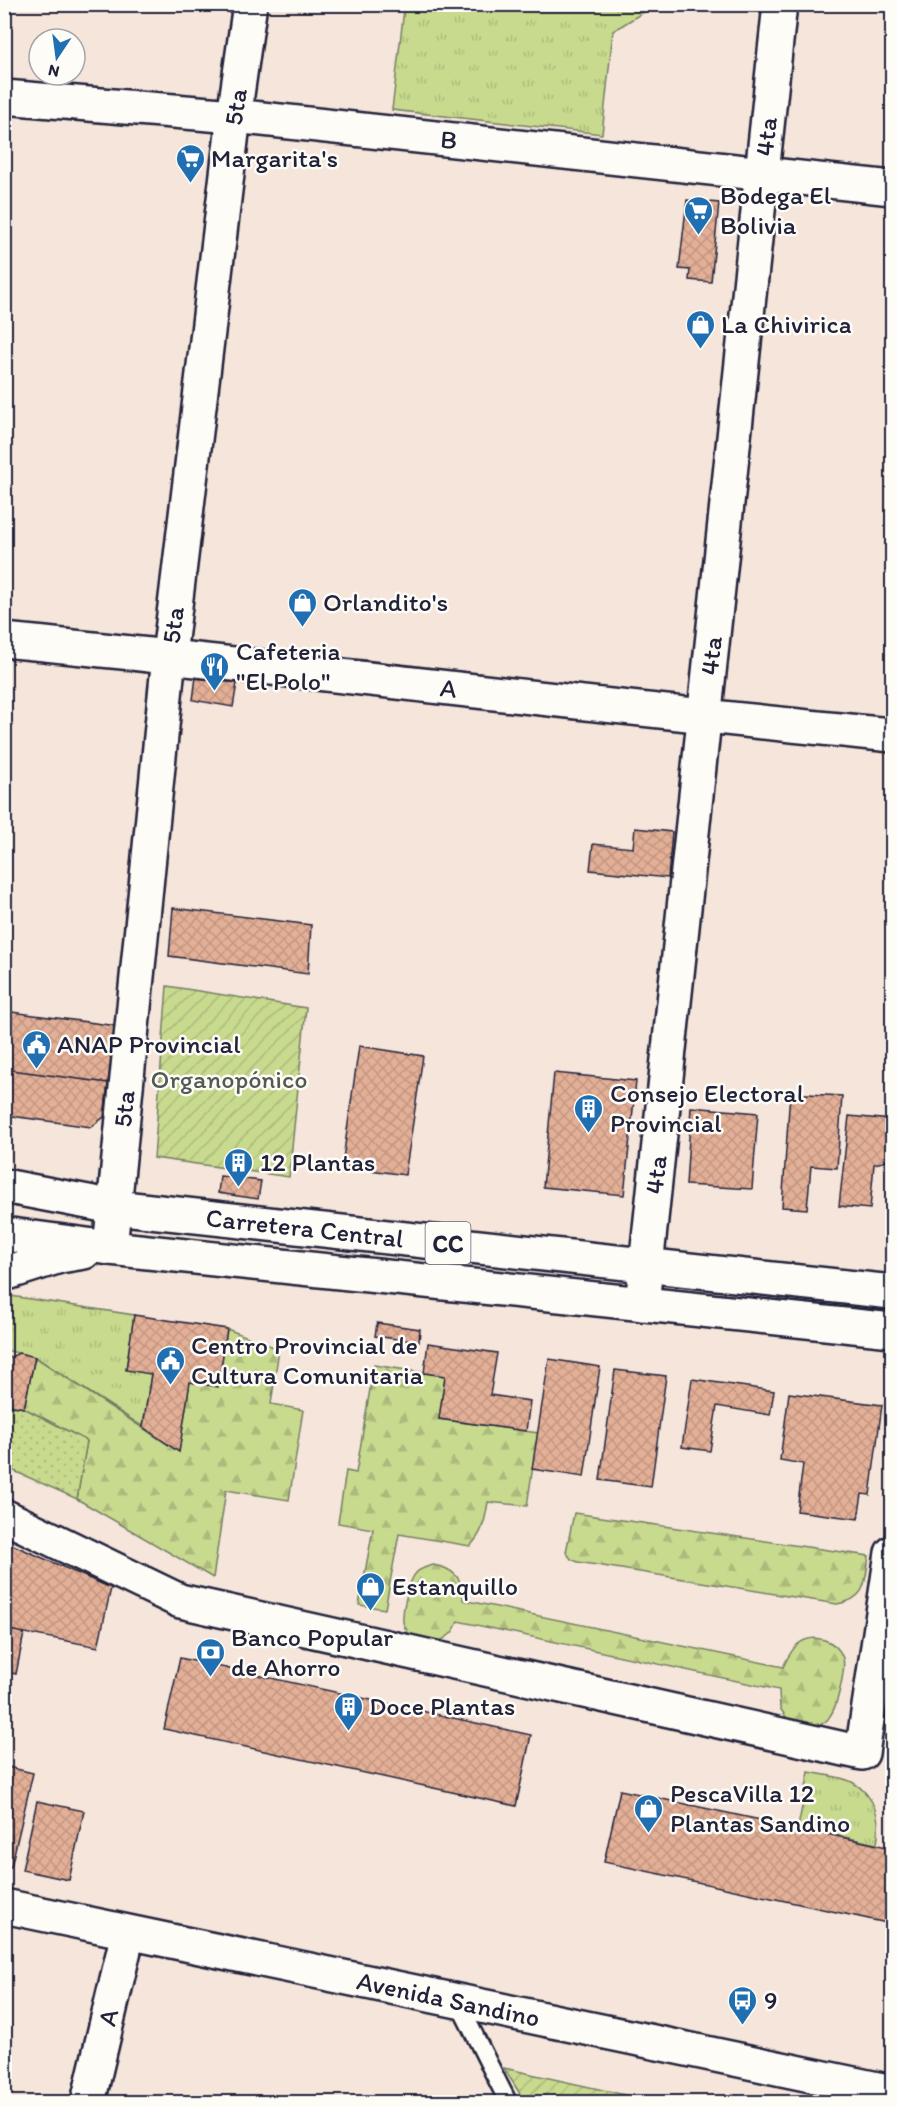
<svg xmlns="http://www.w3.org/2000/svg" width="897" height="2107" viewBox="0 0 897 2107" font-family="Itim,sans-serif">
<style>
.grass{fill:url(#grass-tufts);stroke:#757e64;stroke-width:1.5}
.forest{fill:url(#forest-firs);stroke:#757e64;stroke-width:1.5}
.park{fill:url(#park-dots);stroke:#757e64;stroke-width:1.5}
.garden{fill:url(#garden-furrows);stroke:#757e64;stroke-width:1.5}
.building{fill:url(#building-cross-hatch);stroke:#22223b;stroke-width:1.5}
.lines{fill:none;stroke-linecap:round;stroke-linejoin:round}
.service-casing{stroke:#22223b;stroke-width:21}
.minor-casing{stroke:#22223b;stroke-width:38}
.tertiary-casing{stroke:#22223b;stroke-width:38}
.primary-casing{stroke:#22223b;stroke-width:38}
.service{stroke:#fdfcf7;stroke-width:16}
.minor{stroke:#fdfcf7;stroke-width:33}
.tertiary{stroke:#fdfcf7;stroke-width:33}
.primary{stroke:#fdfcf7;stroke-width:33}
.labels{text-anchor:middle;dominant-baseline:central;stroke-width:5;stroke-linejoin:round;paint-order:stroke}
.shield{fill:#fdfcf7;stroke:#646373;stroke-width:1.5}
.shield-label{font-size:24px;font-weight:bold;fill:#22223b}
.street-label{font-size:26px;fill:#22223b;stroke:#fdfcf7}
.poi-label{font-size:26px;fill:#22223b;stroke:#fdfcf7;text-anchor:start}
.park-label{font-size:26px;fill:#545954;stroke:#fdfcf7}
</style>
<defs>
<pattern id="grass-tufts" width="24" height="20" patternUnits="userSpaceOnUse" patternTransform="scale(1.5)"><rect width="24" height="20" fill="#c8da8e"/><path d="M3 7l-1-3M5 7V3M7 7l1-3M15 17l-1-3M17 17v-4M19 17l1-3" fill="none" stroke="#acbb7b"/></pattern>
<pattern id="forest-firs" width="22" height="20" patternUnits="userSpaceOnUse" patternTransform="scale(1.5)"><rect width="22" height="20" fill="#c8da8e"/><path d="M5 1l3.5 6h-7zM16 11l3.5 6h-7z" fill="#acbb7b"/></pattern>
<pattern id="park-dots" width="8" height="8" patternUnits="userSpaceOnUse" patternTransform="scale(1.5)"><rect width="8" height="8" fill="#c8da8e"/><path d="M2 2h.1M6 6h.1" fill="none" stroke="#acbb7b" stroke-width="1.8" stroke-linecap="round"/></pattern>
<pattern id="garden-furrows" width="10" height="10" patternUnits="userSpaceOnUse" patternTransform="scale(1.5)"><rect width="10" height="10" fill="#c8da8e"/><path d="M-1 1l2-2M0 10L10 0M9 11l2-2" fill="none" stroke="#acbb7b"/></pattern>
<pattern id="building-cross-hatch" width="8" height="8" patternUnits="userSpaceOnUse" patternTransform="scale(1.5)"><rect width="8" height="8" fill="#e3af96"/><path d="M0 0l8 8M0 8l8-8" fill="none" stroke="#c29682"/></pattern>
</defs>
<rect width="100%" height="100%" fill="#f5e5da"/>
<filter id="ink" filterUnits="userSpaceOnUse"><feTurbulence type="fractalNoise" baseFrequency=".0167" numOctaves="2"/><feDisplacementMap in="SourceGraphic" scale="12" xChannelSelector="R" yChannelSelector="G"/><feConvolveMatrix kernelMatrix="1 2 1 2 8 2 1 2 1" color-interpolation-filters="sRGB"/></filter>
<g filter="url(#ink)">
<!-- grass -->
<path class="grass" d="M398,5H655L613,31L602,134L392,110L404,9Z
M4,1295L134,1315L126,1369L151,1374L143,1427L35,1357L5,1350Z
M892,1691V1740L885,1735L879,1728L887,1694Z
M809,1772C822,1775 840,1776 852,1782C876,1796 881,1820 877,1844L798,1827Z"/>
<!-- forest -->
<path class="forest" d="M227,1329L279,1349L271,1404L303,1410L289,1500L226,1490L213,1578L77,1499L87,1441L24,1408L35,1357L179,1452L190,1382L218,1386Z
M374,1365L445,1376L439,1419L538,1433L527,1506L488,1502C485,1520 483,1533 470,1546L399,1534L385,1609L359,1605L373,1529L338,1523L346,1471L356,1473Z
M574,1513L869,1556C865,1582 867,1599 837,1604L578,1562L571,1559L566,1552Z
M433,1565C454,1568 464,1580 463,1600L783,1667C787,1659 791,1650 798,1644C813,1632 837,1640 843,1658C846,1669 837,1707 830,1716C827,1722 822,1724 816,1727L790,1723L780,1708L779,1690L458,1621C456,1627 454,1632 448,1636C435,1647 411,1642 404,1626C400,1616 409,1580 416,1573C421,1568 427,1567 433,1565Z"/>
<!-- park -->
<path class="park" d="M5,1404L24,1408L87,1441L77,1499L5,1467Z"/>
<!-- garden -->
<path class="garden" d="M167,986L306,1008L289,1177L154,1158Z
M504,2068L657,2102H525Z"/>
<!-- building -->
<path class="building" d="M687,200L719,203L711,282L689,280L690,270L679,269Z
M196,677L237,683L233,707L193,700Z
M635,828L672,832L668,878L590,870L593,844L633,848Z
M173,908L311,925L308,974L169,956Z
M4,1011L117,1026L108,1083L4,1069Z
M359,1046L423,1056L405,1175L342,1166Z
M4,1069L108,1083L104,1117L91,1127L4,1115Z
M554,1073L636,1081L624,1195L543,1187Z
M790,1093L842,1096L837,1168L811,1166L807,1209L782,1207Z
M691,1107L758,1113L752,1189L686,1185Z
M849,1116L892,1120V1160L874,1164L870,1209L839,1206Z
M220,1176L261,1181L258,1199L218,1193Z
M134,1315L227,1329L218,1387L190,1382L179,1452L143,1427L151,1374L126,1370Z
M377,1323L420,1329L419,1342L375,1336Z
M428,1343L497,1353L490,1395L530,1401L526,1431L439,1419L445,1376L424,1373Z
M19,1353L35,1357L24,1408L4,1404V1360Z
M549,1359L600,1367L584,1477L532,1469Z
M615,1370L666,1376L651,1487L600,1480Z
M692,1379L774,1391L770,1415L717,1406L710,1451L682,1447Z
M789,1393L882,1405L870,1495L862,1494L858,1519L797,1511L803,1464L780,1460Z
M4,1541L111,1588L98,1647L4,1629Z
M4,1629L24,1633L16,1674L4,1671Z
M180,1658L531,1735L516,1806L164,1729Z
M4,1766L33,1773L11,1867L4,1866Z
M620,1790L892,1848V1924L604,1862Z
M37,1801L84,1811L69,1880L22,1870Z"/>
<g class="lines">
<defs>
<path id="service" d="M458,2002L508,2102"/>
<g id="minor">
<path id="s1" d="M4,97L234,116L892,188"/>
<path id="s2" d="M4,640C301,669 596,707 892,735"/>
<path id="s3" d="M110,1248L169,656L234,116L250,4"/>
<path d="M4,1516L180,1601L862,1753L892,1553"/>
<path id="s4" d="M88,2102L128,1933"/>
</g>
<g id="tertiary">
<path id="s5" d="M642,1304L780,4"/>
<path id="s6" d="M4,1906L892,2092"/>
</g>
<g id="primary">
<path id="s7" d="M4,1186L114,1207L892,1292"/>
<path d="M4,1234L110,1248L892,1330"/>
<path d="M4,1274L60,1256L84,1252"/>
</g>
</defs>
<!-- service casing -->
<use href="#service" class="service-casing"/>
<!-- minor casing -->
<use href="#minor" class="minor-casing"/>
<!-- tertiary casing -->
<use href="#tertiary" class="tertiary-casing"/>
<!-- primary casing -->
<use href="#primary" class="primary-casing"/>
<!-- service -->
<use href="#service" class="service"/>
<!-- minor -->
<use href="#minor" class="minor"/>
<!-- tertiary -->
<use href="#tertiary" class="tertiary"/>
<!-- primary -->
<use href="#primary" class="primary"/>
</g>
</g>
<!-- icons -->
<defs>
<symbol id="supermarket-pin" viewBox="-11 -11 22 30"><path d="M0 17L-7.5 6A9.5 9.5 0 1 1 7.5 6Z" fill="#1f6fb2" stroke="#fdfcf7"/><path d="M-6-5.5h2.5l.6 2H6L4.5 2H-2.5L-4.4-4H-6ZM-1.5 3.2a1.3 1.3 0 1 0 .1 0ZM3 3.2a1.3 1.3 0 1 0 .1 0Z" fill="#fff"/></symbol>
<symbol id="shop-pin" viewBox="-11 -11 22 30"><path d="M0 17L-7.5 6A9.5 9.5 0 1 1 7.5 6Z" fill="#1f6fb2" stroke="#fdfcf7"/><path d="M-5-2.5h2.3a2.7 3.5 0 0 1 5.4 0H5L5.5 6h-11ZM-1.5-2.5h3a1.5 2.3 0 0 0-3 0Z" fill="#fff"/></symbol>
<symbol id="restaurant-pin" viewBox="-11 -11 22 30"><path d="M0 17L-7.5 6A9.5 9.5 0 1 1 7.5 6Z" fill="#1f6fb2" stroke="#fdfcf7"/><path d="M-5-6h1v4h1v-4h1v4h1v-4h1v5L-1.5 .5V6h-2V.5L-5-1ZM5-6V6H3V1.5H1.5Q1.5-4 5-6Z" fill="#fff"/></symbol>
<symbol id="civic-pin" viewBox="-11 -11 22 30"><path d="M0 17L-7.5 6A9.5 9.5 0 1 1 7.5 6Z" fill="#1f6fb2" stroke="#fdfcf7"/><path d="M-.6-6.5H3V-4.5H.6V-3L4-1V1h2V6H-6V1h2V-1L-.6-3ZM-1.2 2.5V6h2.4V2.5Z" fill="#fff"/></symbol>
<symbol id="building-pin" viewBox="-11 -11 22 30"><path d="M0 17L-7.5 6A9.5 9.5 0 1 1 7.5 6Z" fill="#1f6fb2" stroke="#fdfcf7"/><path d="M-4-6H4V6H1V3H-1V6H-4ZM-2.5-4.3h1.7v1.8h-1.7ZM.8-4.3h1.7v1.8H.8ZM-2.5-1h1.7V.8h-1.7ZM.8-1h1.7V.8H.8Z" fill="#fff"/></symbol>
<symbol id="bank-pin" viewBox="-11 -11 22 30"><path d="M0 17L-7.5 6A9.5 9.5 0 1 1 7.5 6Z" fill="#1f6fb2" stroke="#fdfcf7"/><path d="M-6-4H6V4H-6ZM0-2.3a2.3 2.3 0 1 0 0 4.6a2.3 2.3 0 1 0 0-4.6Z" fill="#fff"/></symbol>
<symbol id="bus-pin" viewBox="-11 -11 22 30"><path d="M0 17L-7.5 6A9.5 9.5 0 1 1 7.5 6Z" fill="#1f6fb2" stroke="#fdfcf7"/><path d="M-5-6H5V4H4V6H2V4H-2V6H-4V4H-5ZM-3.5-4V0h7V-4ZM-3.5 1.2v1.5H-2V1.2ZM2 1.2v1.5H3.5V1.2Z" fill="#fff"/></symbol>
</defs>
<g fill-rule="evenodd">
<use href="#supermarket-pin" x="174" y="142" width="33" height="45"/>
<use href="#supermarket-pin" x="682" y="194" width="33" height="45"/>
<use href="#shop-pin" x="684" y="308" width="33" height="45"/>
<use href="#shop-pin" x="286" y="586" width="33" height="45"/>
<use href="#restaurant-pin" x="198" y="650" width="33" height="45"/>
<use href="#civic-pin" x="20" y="1028" width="33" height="45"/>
<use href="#building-pin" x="572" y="1092" width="33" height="45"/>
<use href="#building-pin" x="222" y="1146" width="33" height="45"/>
<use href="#civic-pin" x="154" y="1344" width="33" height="45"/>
<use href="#shop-pin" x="354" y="1570" width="33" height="45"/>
<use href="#bank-pin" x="194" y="1636" width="33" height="45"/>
<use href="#building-pin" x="332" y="1690" width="33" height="45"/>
<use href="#shop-pin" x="632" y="1792" width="33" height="45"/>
<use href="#bus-pin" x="726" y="1984" width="33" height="45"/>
</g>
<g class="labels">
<!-- shield labels -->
<rect class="shield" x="425.5" y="1222" width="45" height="42" rx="4.5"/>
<g class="shield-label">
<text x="448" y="1243">CC</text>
</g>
<!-- street labels -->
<g class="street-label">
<text stroke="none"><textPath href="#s3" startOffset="1148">5ta</textPath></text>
<text stroke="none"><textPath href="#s5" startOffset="1174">4ta</textPath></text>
<text stroke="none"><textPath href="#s1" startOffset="447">B</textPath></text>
<text stroke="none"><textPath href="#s3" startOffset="626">5ta</textPath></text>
<text stroke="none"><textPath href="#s5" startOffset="652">4ta</textPath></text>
<text stroke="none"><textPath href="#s2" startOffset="447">A</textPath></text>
<text stroke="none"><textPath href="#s3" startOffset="140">5ta</textPath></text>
<text stroke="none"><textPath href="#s5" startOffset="130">4ta</textPath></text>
<text stroke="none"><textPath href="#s7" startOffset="304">Carretera Central</textPath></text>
<text stroke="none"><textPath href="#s6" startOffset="454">Avenida Sandino</textPath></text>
<text stroke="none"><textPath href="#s4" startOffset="87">A</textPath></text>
</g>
<!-- poi labels -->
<g class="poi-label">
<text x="211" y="158">Margarita's</text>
<text x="720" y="195">Bodega El<tspan x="720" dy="30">Bolivia</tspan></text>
<text x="721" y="324">La Chivirica</text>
<text x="323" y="602">Orlandito's</text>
<text x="236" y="651">Cafeteria<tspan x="236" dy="30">"El Polo"</tspan></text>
<text x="57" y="1044">ANAP Provincial</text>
<text x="610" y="1093">Consejo Electoral<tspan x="610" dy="30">Provincial</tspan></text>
<text x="260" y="1162">12 Plantas</text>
<text x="191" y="1345">Centro Provincial de<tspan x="191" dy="30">Cultura Comunitaria</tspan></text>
<text x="392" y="1586">Estanquillo</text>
<text x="231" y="1637">Banco Popular<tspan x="231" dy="30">de Ahorro</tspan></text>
<text x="369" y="1706">Doce Plantas</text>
<text x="670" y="1793">PescaVilla 12<tspan x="670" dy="30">Plantas Sandino</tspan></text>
<text x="764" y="2000">9</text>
</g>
<!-- park labels -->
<g class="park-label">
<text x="229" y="1079">Organopónico</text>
</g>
</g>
<!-- margin -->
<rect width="897" height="2107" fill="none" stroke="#fdfcf7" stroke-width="24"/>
<rect x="12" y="12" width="873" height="2083" fill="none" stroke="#22223b" stroke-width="2" filter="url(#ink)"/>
<!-- north arrow -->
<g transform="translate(57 57) rotate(193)"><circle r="28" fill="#fdfcf7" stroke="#a5a5ac" stroke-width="1.5"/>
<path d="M0-4.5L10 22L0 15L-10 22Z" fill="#1f6fb2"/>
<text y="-9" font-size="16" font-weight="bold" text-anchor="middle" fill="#22223b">N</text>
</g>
</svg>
